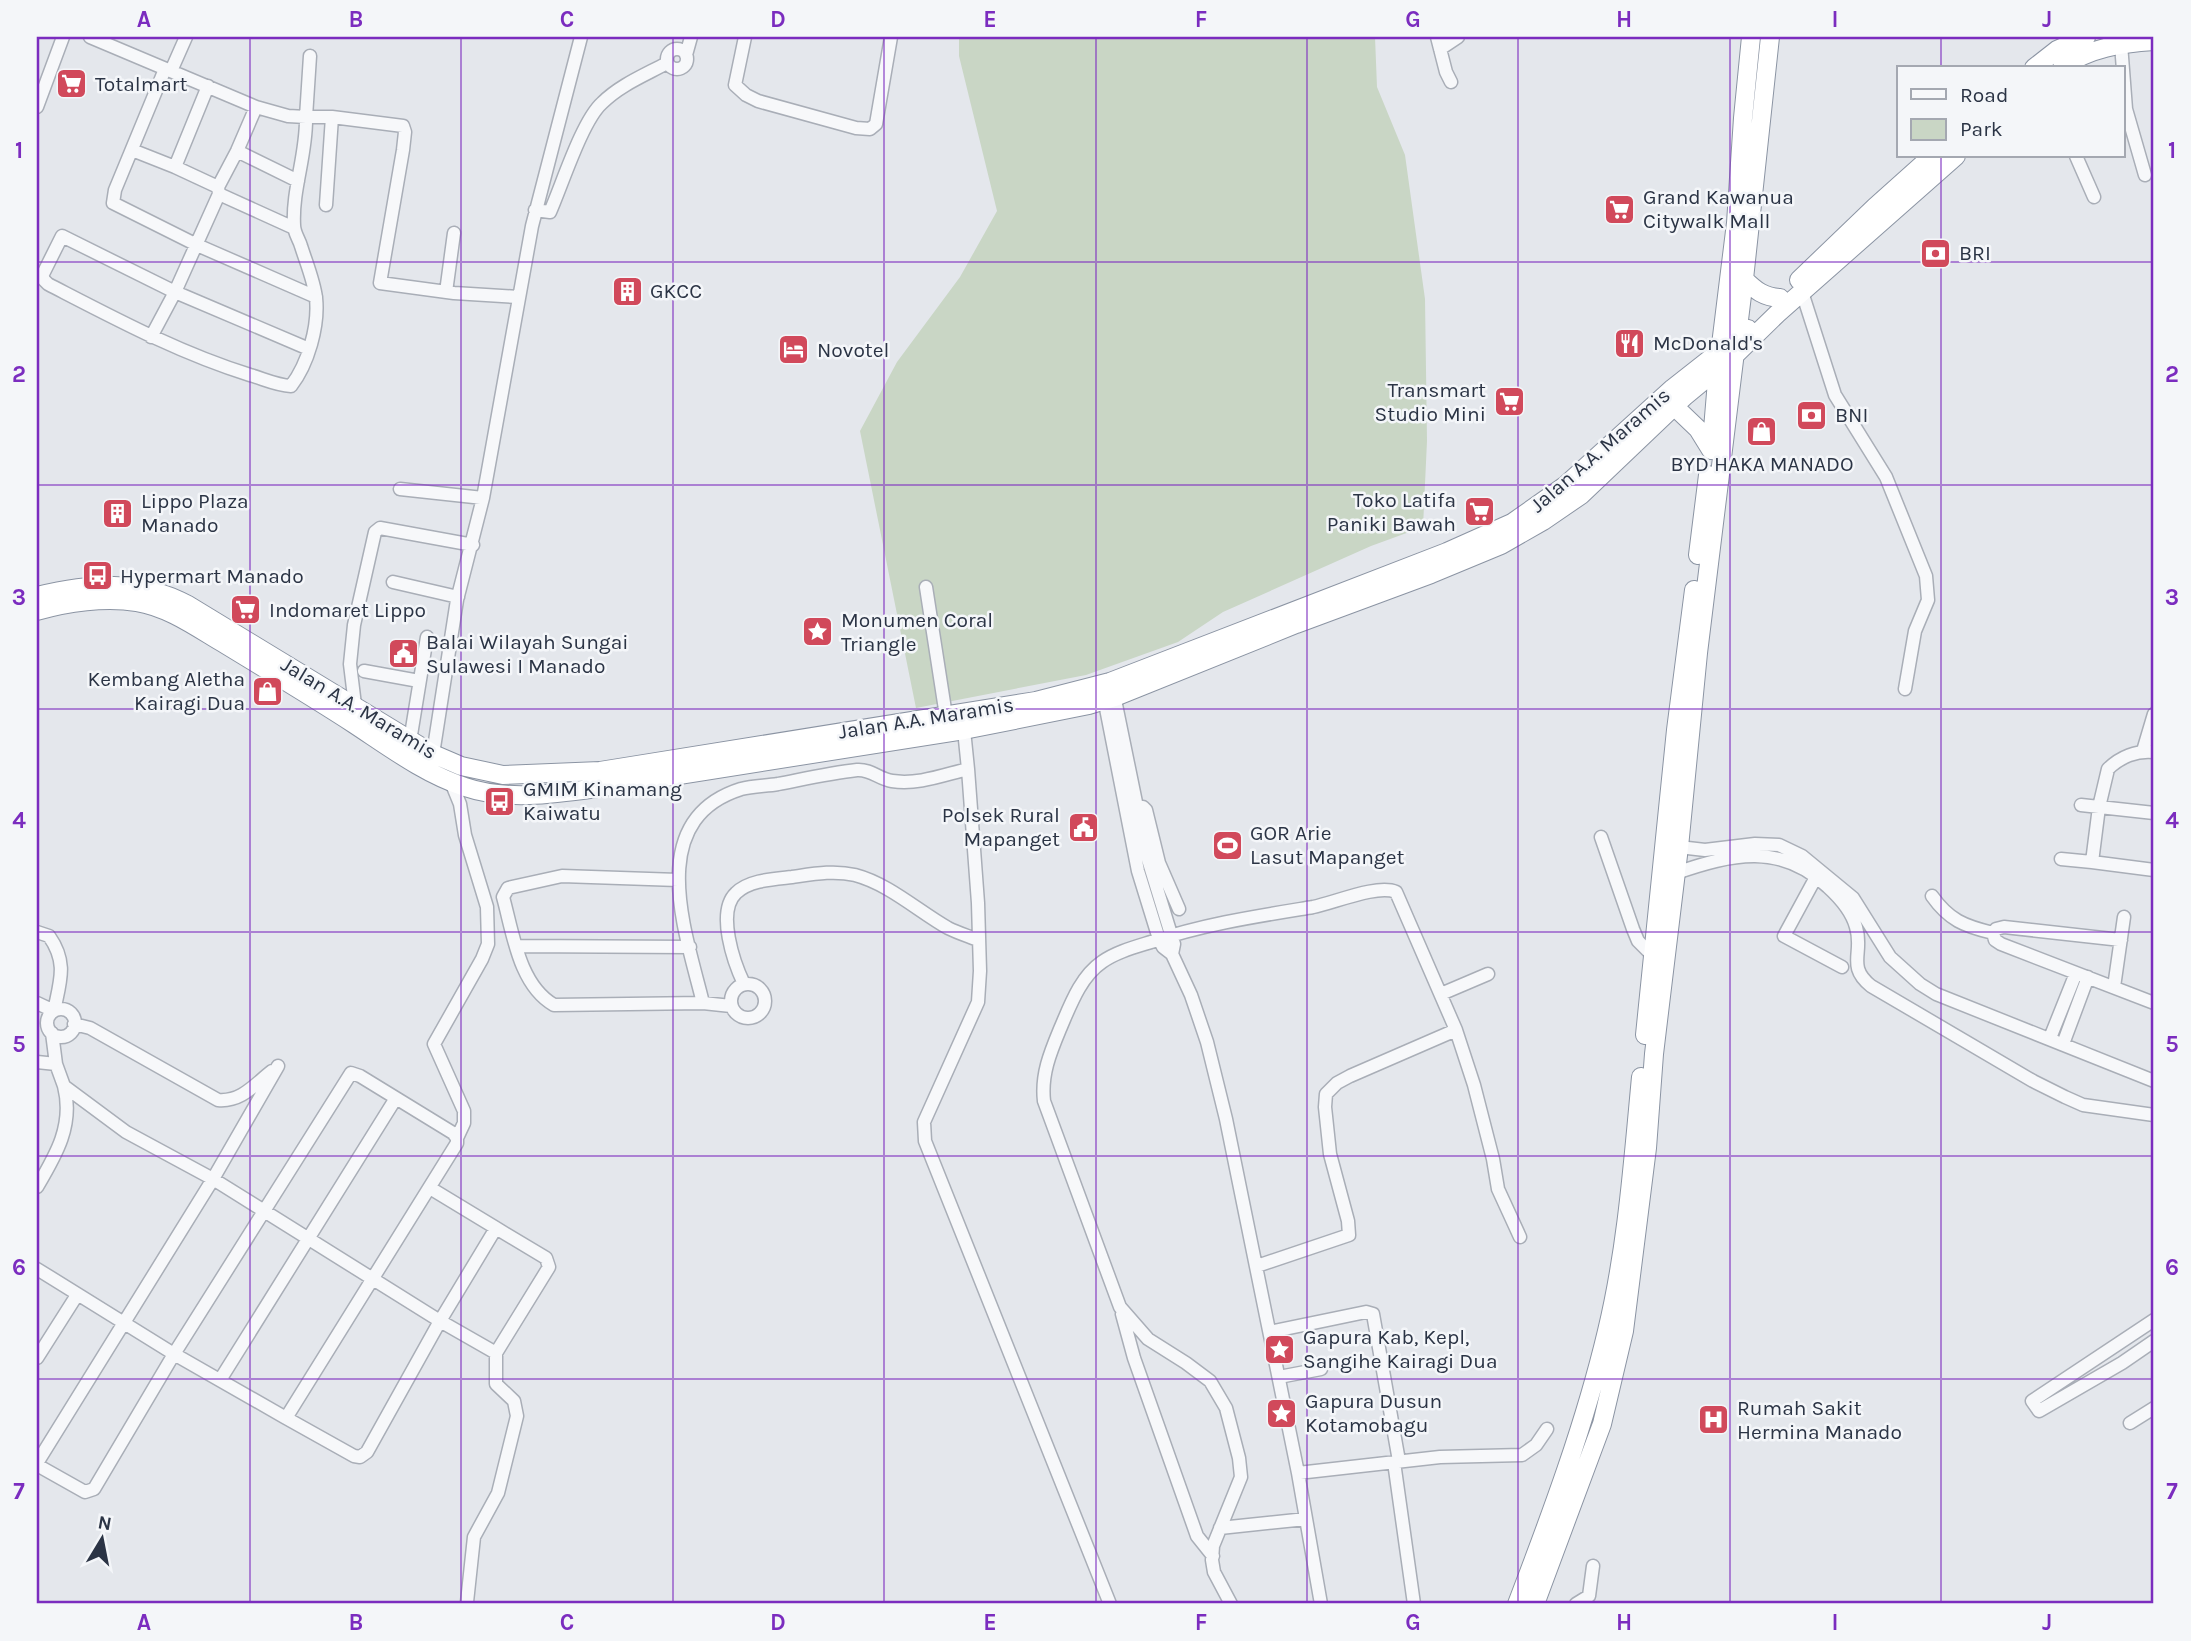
<svg xmlns="http://www.w3.org/2000/svg" width="2191" height="1641" viewBox="0 0 2191 1641" font-family="Karla,sans-serif">
<style>
.green{fill:#c9d6c5}
.lines{fill:none;stroke-linecap:round;stroke-linejoin:round}
.minor-casing{stroke:#a9aeb7;stroke-width:15}
.highway-casing{stroke:#8b94a3;stroke-width:20}
.minor{stroke:#f7f8fa;stroke-width:12}
.highway{stroke:#fff;stroke-width:18}
.grid{fill:none;stroke:#7b2cbf;stroke-width:2;stroke-opacity:0.55}
.labels{text-anchor:middle;dominant-baseline:central;stroke-width:5;stroke-linejoin:round;paint-order:stroke}
.poi-label{font-size:21px;fill:#2b3445;stroke:#f4f6f9;text-anchor:start}
.street-label{font-size:21px;fill:#2b3445;stroke:#f4f6f9}
.neatline{fill:none;stroke:#7b2cbf;stroke-width:2.5}
.grid-label{font-size:23px;text-anchor:middle;font-weight:bold;fill:#7b2cbf}
</style>
<rect width="100%" height="100%" fill="#e4e7ec"/>
<!-- green -->
<path class="green" d="M959,37H1375L1377,87L1405,155L1425,299L1427,441L1423,527L1371,546L1223,612L1178,642L1086,675L916,708L860,431L897,362L960,277L997,211L959,56Z"/>
<g class="lines">
<defs>
<path id="minor" d="M90,37L256,107L288,116L306,117C307,154 292,189 294,225C294,233 299,239 301,246C306,262 314,281 316,298C319,326 308,364 291,386C276,385 264,379 250,375C179,353 114,318 48,284L43,279V274L62,236L175,292L309,349
M745,37L735,85L746,95L758,101L856,128L870,129L876,124L891,37
M1437,37L1446,72L1451,82
M2121,44L2126,109L2145,175
M667 59a10 10 0 1 1 20 0a10 10 0 1 1-20 0Z
M1440,49L1458,37
M686,55L691,37
M310,56L306,117H332
M165,69L115,190L113,203L197,245L316,297
M171,71L186,37
M37,107L63,37
M132,150L175,167L218,187
M237,151L298,181
M2076,156L2094,197
M175,167L208,86
M219,194L294,228
M326,205L332,117L403,126L405,132L403,150L380,283L454,293L518,297
M535,210L550,212C562,185 582,121 602,103C620,85 645,75 667,63
M446,292L454,233
M1802,292L1835,395L1886,477L1926,576L1928,600L1915,631L1905,689
M151,337L175,292L219,194L218,187L237,151L256,107
M400,489L483,498
M393,582L458,597
M926,587L946,716
M364,671L419,681
M1113,690L1147,856L1174,944L1172,954
M1103,693L1138,871L1159,939L1163,947L1172,954L1191,995L1207,1042L1226,1119L1298,1473L1321,1604
M355,705L350,664L354,625L375,532L380,528L473,545
M410,741L427,637
M2143,751L2154,714
M2154,752C2137,750 2120,757 2108,769L2099,807L2092,862L2154,870
M433,754L457,600L483,498L532,226L581,37
M968,769L978,903L980,971L978,1002L924,1122L925,1141L1110,1604
M451,782L460,804L465,835L487,907L488,944L482,959L434,1044L464,1111V1123L457,1138
M2081,805L2154,813
M1136,808L1143,807L1146,810L1159,863L1179,909
M1601,837L1633,929L1638,941L1653,956
M1679,847L1705,850L1755,844L1779,845L1802,856L1853,898L1890,957L1920,984L1936,994L2154,1081
M2061,859L2092,862
M1676,873C1731,854 1781,842 1828,887C1839,897 1852,912 1856,927C1864,953 1846,966 1871,986L2033,1081L2065,1097L2083,1105L2154,1115
M1816,877L1784,936L1842,967
M678,880L562,876L508,888L503,897C513,933 519,985 554,1005L703,1003
M1932,896C1949,920 1964,926 1993,933
M37,932L49,936C68,963 60,981 54,1011L37,1003
M2121,940L2004,927L1996,929L1993,933L1995,940L2001,944L2154,1003
M516,946L690,947
M731 1001a17 17 0 1 1 34 0a17 17 0 1 1-34 0Z
M744,984C734,963 716,912 736,893C749,880 774,879 792,877C813,874 834,870 855,875C889,884 918,911 948,928C958,933 968,936 978,940
M2114,987L2124,917
M1441,994L1488,974
M731,1006L703,1003C686,933 643,820 741,789C753,786 766,786 778,784C804,779 830,773 857,770C871,769 879,779 892,781C918,785 943,775 968,769L964,730
M47 1023a14 14 0 1 1 28 0a14 14 0 1 1-28 0Z
M74,1024L90,1028L218,1100C242,1102 255,1084 272,1071
M52,1033L56,1064
M2050,1038L2076,973
M2063,1044L2088,977
M37,1062L56,1064L64,1086L126,1132L213,1179L440,1321L496,1353L549,1267L546,1258L496,1228
M37,1187C56,1155 74,1125 64,1086
M1257,1266L1349,1235L1348,1221L1330,1154L1325,1107L1326,1094L1337,1083L1350,1076L1456,1030
M37,1269L174,1354L286,1418L457,1143V1138L453,1133L360,1076L351,1073L174,1354L94,1489L85,1492L37,1465
M1122,1314L1134,1358L1197,1536L1213,1556
M2154,1320L2032,1401L2039,1411L2122,1363L2154,1341
M1270,1332L1366,1312L1373,1314L1399,1461
M37,1358L77,1295
M1279,1377L1321,1369
M220,1380L396,1098
M286,1418L354,1456L360,1457L367,1452L440,1321L496,1228L430,1188
M2130,1423L2154,1408
M1394,1462L1414,1604
M37,1463L213,1179L278,1066
M1298,1473L1440,1457L1522,1455L1536,1445L1547,1429
M1220,1528L1306,1519
M467,1602L474,1537L498,1493L517,1416L514,1401L496,1384V1353
M1231,1604L1214,1572L1212,1560L1213,1546L1241,1477L1239,1458L1226,1408L1210,1381L1186,1363L1148,1339L1120,1307L1044,1101C1041,1075 1050,1053 1060,1029C1070,1006 1080,977 1102,962C1116,952 1135,947 1151,942C1204,924 1258,916 1313,907C1334,903 1377,884 1396,892L1456,1030L1474,1085L1493,1159L1498,1189L1520,1237
M1576,1604L1589,1596L1593,1566"/>
<path id="highway" d="M2034,68L2057,50L2086,37
M2062,68C2087,48 2123,43 2154,41
M1744,279C1756,291 1764,297 1780,298
M1799,280L1875,207L1932,156
M1675,407L1698,429L1711,450
M1712,441L1718,369L1736,223L1743,118L1751,37
M1698,555L1708,475
M37,596C89,584 139,578 188,605L433,754L461,766L503,775L600,771L1036,701L1110,682L1447,552L1512,523L1566,485L1673,388L1748,329
M37,611C67,602 105,597 137,602C168,607 196,627 223,643C267,670 311,696 354,724C389,747 425,774 465,787C506,801 554,794 597,788L964,730L1089,705L1115,697L1296,624L1431,574L1501,545L1543,521L1581,495L1685,396L1737,353L1777,314L1956,156
M1645,1035L1676,730L1694,590
M1517,1604C1551,1515 1585,1424 1607,1331C1627,1248 1633,1162 1641,1077
M1535,1604L1602,1424L1624,1331L1647,1148L1654,1054L1679,847L1698,653L1744,279L1770,37"/>
</defs>
<!-- minor casing -->
<use href="#minor" class="minor-casing"/>
<!-- highway casing -->
<use href="#highway" class="highway-casing"/>
<!-- minor -->
<use href="#minor" class="minor"/>
<!-- highway -->
<use href="#highway" class="highway"/>
</g>
<!-- grid -->
<path class="grid" d="M250,37V1604M461,37V1604M673,37V1604M884,37V1604M1096,37V1604M1307,37V1604M1518,37V1604M1730,37V1604M1941,37V68M1941,156V1604M37,262H2154M37,485H2154M37,709H2154M37,932H2154M37,1156H2154M37,1379H2154"/>
<!-- icons -->
<defs>
<symbol id="supermarket-square" viewBox="-11 -11 22 22"><rect x="-9" y="-9" width="18" height="18" rx="4" fill="#d1495b" stroke="#f4f6f9"/><path d="M-6-5.5h2.5l.6 2H6L4.5 2H-2.5L-4.4-4H-6ZM-1.5 3.2a1.3 1.3 0 1 0 .1 0ZM3 3.2a1.3 1.3 0 1 0 .1 0Z" fill="#fff"/></symbol>
<symbol id="bank-square" viewBox="-11 -11 22 22"><rect x="-9" y="-9" width="18" height="18" rx="4" fill="#d1495b" stroke="#f4f6f9"/><path d="M-6-4H6V4H-6ZM0-2.3a2.3 2.3 0 1 0 0 4.6a2.3 2.3 0 1 0 0-4.6Z" fill="#fff"/></symbol>
<symbol id="building-square" viewBox="-11 -11 22 22"><rect x="-9" y="-9" width="18" height="18" rx="4" fill="#d1495b" stroke="#f4f6f9"/><path d="M-4-6H4V6H1V3H-1V6H-4ZM-2.5-4.3h1.7v1.8h-1.7ZM.8-4.3h1.7v1.8H.8ZM-2.5-1h1.7V.8h-1.7ZM.8-1h1.7V.8H.8Z" fill="#fff"/></symbol>
<symbol id="restaurant-square" viewBox="-11 -11 22 22"><rect x="-9" y="-9" width="18" height="18" rx="4" fill="#d1495b" stroke="#f4f6f9"/><path d="M-5-6h1v4h1v-4h1v4h1v-4h1v5L-1.5 .5V6h-2V.5L-5-1ZM5-6V6H3V1.5H1.5Q1.5-4 5-6Z" fill="#fff"/></symbol>
<symbol id="hotel-square" viewBox="-11 -11 22 22"><rect x="-9" y="-9" width="18" height="18" rx="4" fill="#d1495b" stroke="#f4f6f9"/><path d="M-6-4.5h1.5V1H6V5H4.5V3h-9V5H-6ZM-4 0a1.8 1.8 0 1 1 3.6 0ZM.5 0V-2.5h3Q6-2.5 6 0Z" fill="#fff"/></symbol>
<symbol id="shop-square" viewBox="-11 -11 22 22"><rect x="-9" y="-9" width="18" height="18" rx="4" fill="#d1495b" stroke="#f4f6f9"/><path d="M-5-2.5h2.3a2.7 3.5 0 0 1 5.4 0H5L5.5 6h-11ZM-1.5-2.5h3a1.5 2.3 0 0 0-3 0Z" fill="#fff"/></symbol>
<symbol id="bus-square" viewBox="-11 -11 22 22"><rect x="-9" y="-9" width="18" height="18" rx="4" fill="#d1495b" stroke="#f4f6f9"/><path d="M-5-6H5V4H4V6H2V4H-2V6H-4V4H-5ZM-3.5-4V0h7V-4ZM-3.5 1.2v1.5H-2V1.2ZM2 1.2v1.5H3.5V1.2Z" fill="#fff"/></symbol>
<symbol id="sight-square" viewBox="-11 -11 22 22"><rect x="-9" y="-9" width="18" height="18" rx="4" fill="#d1495b" stroke="#f4f6f9"/><path d="M0-6L1.8-2.2L6-1.7L2.9 1.2L3.7 5.4L0 3.3L-3.7 5.4L-2.9 1.2L-6-1.7L-1.8-2.2Z" fill="#fff"/></symbol>
<symbol id="civic-square" viewBox="-11 -11 22 22"><rect x="-9" y="-9" width="18" height="18" rx="4" fill="#d1495b" stroke="#f4f6f9"/><path d="M-.6-6.5H3V-4.5H.6V-3L4-1V1h2V6H-6V1h2V-1L-.6-3ZM-1.2 2.5V6h2.4V2.5Z" fill="#fff"/></symbol>
<symbol id="stadium-square" viewBox="-11 -11 22 22"><rect x="-9" y="-9" width="18" height="18" rx="4" fill="#d1495b" stroke="#f4f6f9"/><path d="M0-5a6.5 5 0 1 0 0 10a6.5 5 0 1 0 0-10ZM-3.5-1.8h7v3.6h-7Z" fill="#fff"/></symbol>
<symbol id="hospital-square" viewBox="-11 -11 22 22"><rect x="-9" y="-9" width="18" height="18" rx="4" fill="#d1495b" stroke="#f4f6f9"/><path d="M-5-5h3v3.5h4V-5h3V5h-3V1.5h-4V5h-3Z" fill="#fff"/></symbol>
</defs>
<g fill-rule="evenodd">
<use href="#supermarket-square" x="54" y="66" width="35" height="35"/>
<use href="#supermarket-square" x="1602" y="192" width="35" height="35"/>
<use href="#bank-square" x="1918" y="236" width="35" height="35"/>
<use href="#building-square" x="610" y="274" width="35" height="35"/>
<use href="#restaurant-square" x="1612" y="326" width="35" height="35"/>
<use href="#hotel-square" x="776" y="332" width="35" height="35"/>
<use href="#supermarket-square" x="1492" y="384" width="35" height="35"/>
<use href="#bank-square" x="1794" y="398" width="35" height="35"/>
<use href="#shop-square" x="1744" y="414" width="35" height="35"/>
<use href="#supermarket-square" x="1462" y="494" width="35" height="35"/>
<use href="#building-square" x="100" y="496" width="35" height="35"/>
<use href="#bus-square" x="80" y="558" width="35" height="35"/>
<use href="#supermarket-square" x="228" y="592" width="35" height="35"/>
<use href="#sight-square" x="800" y="614" width="35" height="35"/>
<use href="#civic-square" x="386" y="636" width="35" height="35"/>
<use href="#shop-square" x="250" y="674" width="35" height="35"/>
<use href="#bus-square" x="482" y="784" width="35" height="35"/>
<use href="#civic-square" x="1066" y="810" width="35" height="35"/>
<use href="#stadium-square" x="1210" y="828" width="35" height="35"/>
<use href="#sight-square" x="1262" y="1332" width="35" height="35"/>
<use href="#sight-square" x="1264" y="1396" width="35" height="35"/>
<use href="#hospital-square" x="1696" y="1402" width="35" height="35"/>
</g>
<g class="labels">
<!-- poi labels -->
<g class="poi-label">
<text x="95" y="84">Totalmart</text>
<text x="1643" y="197">Grand Kawanua<tspan x="1643" dy="24">Citywalk Mall</tspan></text>
<text x="1959" y="253">BRI</text>
<text x="650" y="291">GKCC</text>
<text x="1653" y="343">McDonald's</text>
<text x="817" y="350">Novotel</text>
<text x="1486" y="390" text-anchor="end">Transmart<tspan x="1486" dy="24">Studio Mini</tspan></text>
<text x="1835" y="415">BNI</text>
<text x="1762" y="464" text-anchor="middle">BYD HAKA MANADO</text>
<text x="1456" y="500" text-anchor="end">Toko Latifa<tspan x="1456" dy="24">Paniki Bawah</tspan></text>
<text x="141" y="501">Lippo Plaza<tspan x="141" dy="24">Manado</tspan></text>
<text x="120" y="576">Hypermart Manado</text>
<text x="269" y="610">Indomaret Lippo</text>
<text x="841" y="620">Monumen Coral<tspan x="841" dy="24">Triangle</tspan></text>
<text x="426" y="642">Balai Wilayah Sungai<tspan x="426" dy="24">Sulawesi I Manado</tspan></text>
<text x="245" y="679" text-anchor="end">Kembang Aletha<tspan x="245" dy="24">Kairagi Dua</tspan></text>
<text x="523" y="789">GMIM Kinamang<tspan x="523" dy="24">Kaiwatu</tspan></text>
<text x="1060" y="815" text-anchor="end">Polsek Rural<tspan x="1060" dy="24">Mapanget</tspan></text>
<text x="1250" y="833">GOR Arie<tspan x="1250" dy="24">Lasut Mapanget</tspan></text>
<text x="1303" y="1337">Gapura Kab, Kepl,<tspan x="1303" dy="24">Sangihe Kairagi Dua</tspan></text>
<text x="1305" y="1401">Gapura Dusun<tspan x="1305" dy="24">Kotamobagu</tspan></text>
<text x="1737" y="1408">Rumah Sakit<tspan x="1737" dy="24">Hermina Manado</tspan></text>
</g>
<!-- street labels -->
<g class="street-label">
<text transform="translate(1600 450) rotate(-41)">Jalan A.A. Maramis</text>
<text transform="translate(359 708) rotate(31)">Jalan A.A. Maramis</text>
<text transform="translate(926 718) rotate(-9)">Jalan A.A. Maramis</text>
</g>
</g>
<!-- border -->
<rect width="2191" height="1641" fill="none" stroke="#f4f6f9" stroke-width="77"/>
<!-- legend -->
<rect x="1897" y="66" width="228" height="91" fill="#f4f6f9" stroke="#a4a8b1" stroke-width="2"/>
<rect x="1911" y="89" width="35" height="10" fill="#f7f8fa" stroke="#a4a8b1" stroke-width="2"/>
<text x="1960" y="102" font-size="21" fill="#2b3445">Road</text>
<rect x="1911" y="119" width="35" height="21" fill="#c9d6c5" stroke="#a4a8b1" stroke-width="2"/>
<text x="1960" y="136" font-size="21" fill="#2b3445">Park</text>
<!-- north arrow -->
<g transform="translate(102 1539) rotate(10)" stroke="#f4f6f9" stroke-width="5" paint-order="stroke">
<path d="M0-5L12 26L0 18L-12 26Z" fill="#2b3445"/>
<text y="-10" font-size="19" font-weight="bold" text-anchor="middle" fill="#2b3445">N</text>
</g>
<rect x="38" y="38" width="2114" height="1564" class="neatline"/>
<g class="grid-label">
<text x="144" y="27">A</text>
<text x="356" y="27">B</text>
<text x="567" y="27">C</text>
<text x="778" y="27">D</text>
<text x="990" y="27">E</text>
<text x="1201" y="27">F</text>
<text x="1413" y="27">G</text>
<text x="1624" y="27">H</text>
<text x="1835" y="27">I</text>
<text x="2047" y="27">J</text>
<text x="19" y="158">1</text>
<text x="2172" y="158">1</text>
<text x="19" y="382">2</text>
<text x="2172" y="382">2</text>
<text x="19" y="605">3</text>
<text x="2172" y="605">3</text>
<text x="19" y="828">4</text>
<text x="2172" y="828">4</text>
<text x="19" y="1052">5</text>
<text x="2172" y="1052">5</text>
<text x="19" y="1275">6</text>
<text x="2172" y="1275">6</text>
<text x="19" y="1499">7</text>
<text x="2172" y="1499">7</text>
<text x="144" y="1630">A</text>
<text x="356" y="1630">B</text>
<text x="567" y="1630">C</text>
<text x="778" y="1630">D</text>
<text x="990" y="1630">E</text>
<text x="1201" y="1630">F</text>
<text x="1413" y="1630">G</text>
<text x="1624" y="1630">H</text>
<text x="1835" y="1630">I</text>
<text x="2047" y="1630">J</text>
</g>
</svg>
